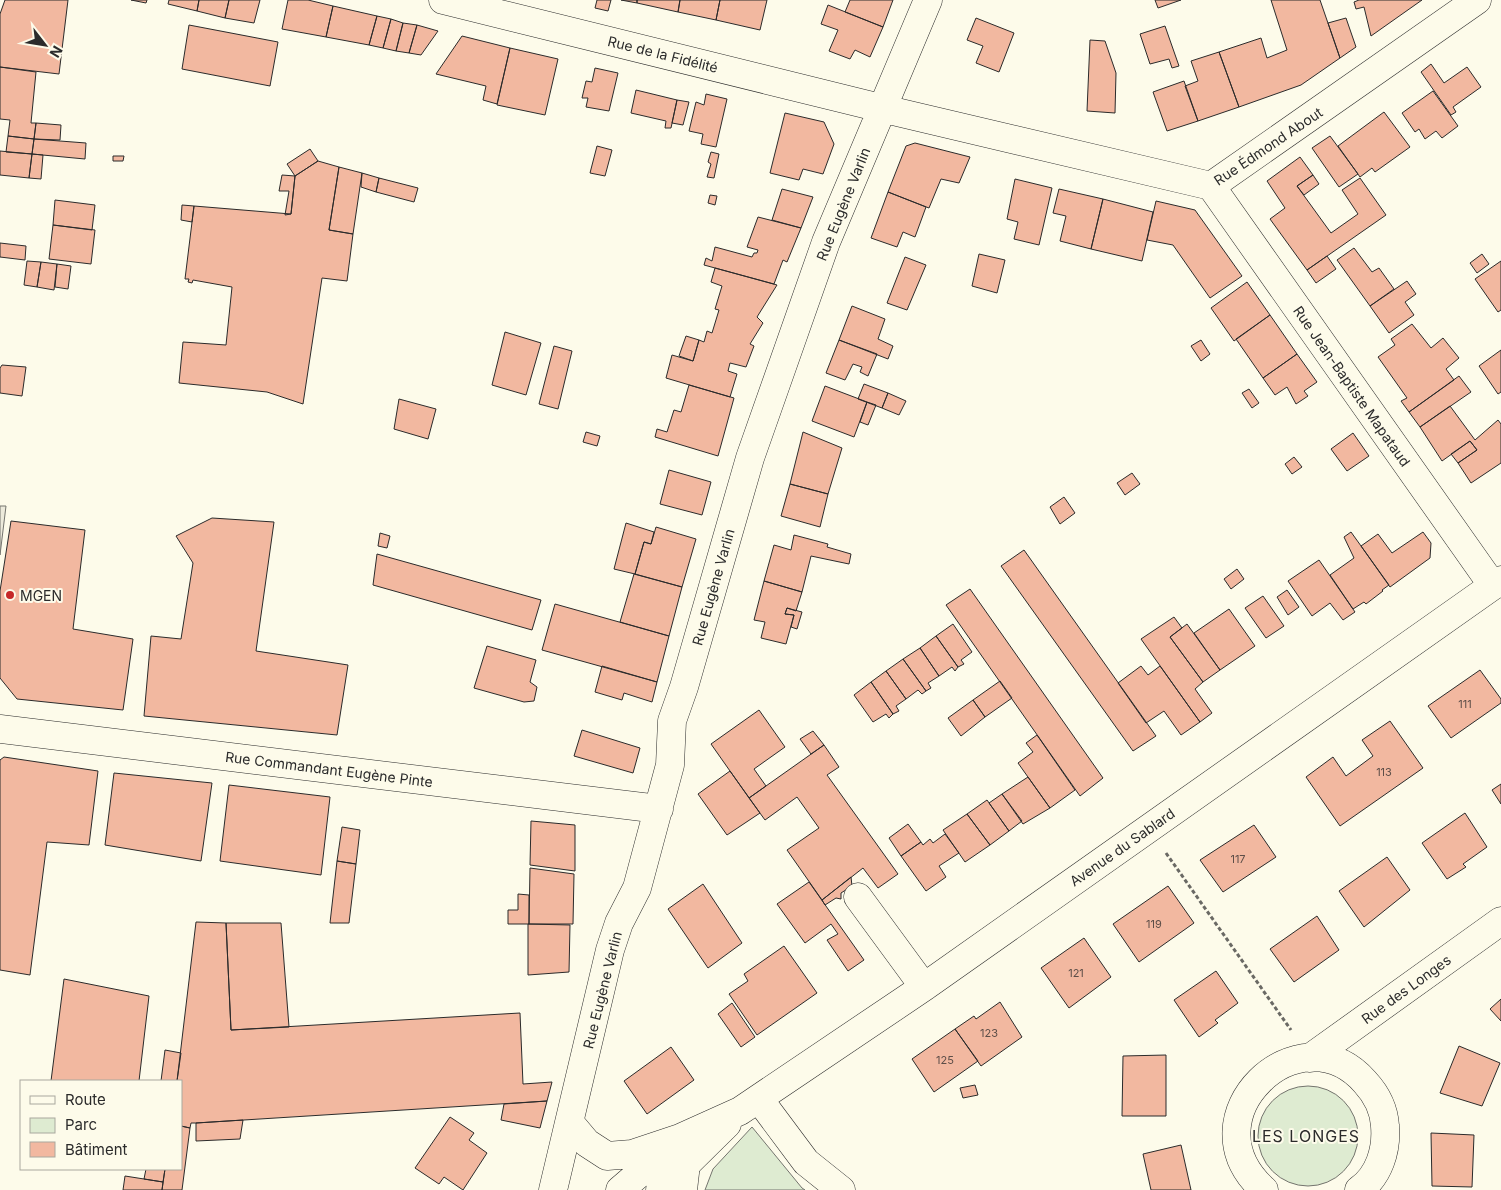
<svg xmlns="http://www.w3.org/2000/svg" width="1501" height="1190" viewBox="0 0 1501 1190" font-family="Inter,sans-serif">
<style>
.green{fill:#deebd1;stroke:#74746e}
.parking{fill:#eceadb;stroke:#74746e}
.building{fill:#f2b8a0;stroke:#2b2b2b}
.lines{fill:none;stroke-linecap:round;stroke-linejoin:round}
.minor-casing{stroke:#2b2b2b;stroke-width:29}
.highway-casing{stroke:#2b2b2b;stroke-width:29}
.path{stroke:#6a6964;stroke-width:3;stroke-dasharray:4 2.5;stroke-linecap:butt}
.minor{stroke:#fdfbea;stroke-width:28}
.highway{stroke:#fdfbea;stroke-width:28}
.poi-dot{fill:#c62828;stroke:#fdfbea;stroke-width:2}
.labels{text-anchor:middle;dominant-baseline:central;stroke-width:4;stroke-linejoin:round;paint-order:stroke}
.number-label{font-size:11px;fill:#5d4e48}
.street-label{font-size:14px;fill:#2b2b2b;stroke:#fdfbea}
.poi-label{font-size:14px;fill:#2b2b2b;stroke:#fdfbea;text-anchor:start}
.quarter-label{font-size:16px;letter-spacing:1px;fill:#2b2b2b;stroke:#fdfbea}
</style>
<rect width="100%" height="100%" fill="#fdfbea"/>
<!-- green -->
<path class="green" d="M1258 1136a50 50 0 1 1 100 0a50 50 0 1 1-100 0Z
M752,1127L802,1188L805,1190H705L713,1169Z"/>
<!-- parking -->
<path class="parking" d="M0,506H6L0,555Z"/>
<!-- building -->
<path class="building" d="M5,0H68L59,74L0,67V14Z
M131,0H147L146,3Z
M169,0H199L197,11L168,4Z
M199,0H229L225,18L197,11Z
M229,0H260L254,23L225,18Z
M288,0H308L333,6L326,37L282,29Z
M597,0H611L608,11L595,8Z
M621,0H637V3Z
M637,0H680L678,12L637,3Z
M680,0H720L716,20L678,12Z
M720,0H767L760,30L716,20Z
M850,0H893L883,27L845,12Z
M1155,0H1181L1158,8Z
M1271,0H1320L1340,58L1301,85L1239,107L1219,52L1261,38L1267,58L1287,50Z
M1359,0H1422L1371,36L1364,7L1356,9L1354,2Z
M828,5L883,27L870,57L855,50L850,59L829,51L838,30L821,24Z
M333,6L377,16L369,45L326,37Z
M377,16L391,19L383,48L369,45Z
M976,18L1014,33L999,72L976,63L983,46L967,40Z
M1346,18L1356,47L1340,58L1328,23Z
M391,19L403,23L396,51L383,48Z
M403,23L417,25L409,53L396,51Z
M189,25L278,42L270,86L182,69Z
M417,25L438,31L421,55L409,53Z
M1165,26L1179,66L1172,68L1169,59L1150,64L1140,34Z
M462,36L510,48L497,104L483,100L486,86L436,74Z
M1090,40L1105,41L1116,73L1115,113L1087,111Z
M510,48L558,59L545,115L497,105Z
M1219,52L1239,107L1198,121L1185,86L1198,81L1191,61Z
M1431,64L1444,83L1467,67L1481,87L1453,107L1456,112L1451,115L1421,72Z
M0,67L36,72L31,123H36L34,139L8,136L10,120L0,119Z
M595,68L618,73L609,111L586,107L588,98H582L586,81L592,82Z
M1184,81L1198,121L1167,131L1153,92Z
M636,90L677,100L671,128H665L666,121L631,113Z
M1433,91L1458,126L1442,138L1436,131L1425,139L1419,129L1415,132L1402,113Z
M706,94L727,99L716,147L701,144L703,134L689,131L696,102L704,105Z
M677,100L689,102L683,125L672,123Z
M1384,112L1410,147L1375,172L1372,168L1360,177L1338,146Z
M785,113L824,122L834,144L823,174L803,169L799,180L770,173Z
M36,123L61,125L60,140L34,139Z
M8,136L34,139L32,154L6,152Z
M1330,136L1358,174L1339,187L1312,148Z
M34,139L86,143L85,159L32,154Z
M915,143L970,157L959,183L941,179L929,208L888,192L906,146Z
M597,146L612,150L605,176L590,173Z
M310,149L318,161L295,176L287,164Z
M0,151L32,154L29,178L0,175Z
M711,152L719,154L714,178L707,177L711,164L708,162Z
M32,154L43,155L41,179L29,178Z
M113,156H124L123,161H113Z
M1300,157L1313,175L1297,186L1331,233L1358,214L1342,190L1360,178L1386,215L1307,270L1270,219L1285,208L1267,181Z
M318,161L339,167L329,230L353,234L347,281L322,278L303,404L267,392L179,383L183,342L226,345L232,287L193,280L192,283L188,282L189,279H185L194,206L291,214L295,176Z
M339,167L362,173L353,234L329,230Z
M362,173L379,178L376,192L361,187Z
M282,175L295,176L291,214L285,215L289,191H279Z
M1313,175L1319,184L1304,195L1297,186Z
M379,178L418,188L414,202L376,192Z
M1015,179L1052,188L1039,245L1014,239L1018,222L1007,219Z
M782,189L813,197L801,228L772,220Z
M1059,189L1103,199L1091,249L1060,241L1066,216L1053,213Z
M888,192L926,207L915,237L903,232L897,247L871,238Z
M710,195L717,196L715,205L708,203Z
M1103,199L1153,212L1142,261L1091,249Z
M55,200L95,205L92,230L53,225Z
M1156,201L1195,210L1242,276L1210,298L1173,245L1147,240Z
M182,205L194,206L192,222L181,220Z
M758,217L801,228L787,262L783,260L774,284L704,265L706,258L712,261L715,247L752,257L754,253H757L758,250L747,247Z
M53,225L95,230L91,264L49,259Z
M0,243L26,246L25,260L0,257Z
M1354,248L1372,272L1379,268L1394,289L1370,306L1337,260Z
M979,254L1005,260L997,293L972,286Z
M1482,254L1489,264L1477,273L1470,263Z
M1327,256L1336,269L1316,283L1307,270Z
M905,257L926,265L907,310L887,303Z
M27,261L41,262L37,287L24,285Z
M1501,261V310L1498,312L1475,279Z
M41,262L57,264L54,290L37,287Z
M57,264L71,266L68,289L55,287Z
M715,268L777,285L757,317L763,323L750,344L754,346L746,367L730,363L728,371L737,374L730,397L666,378L672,355L693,361L699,340L704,342L707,331L712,333L719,310L715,309L722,286L711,282Z
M1407,281L1416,294L1405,302L1414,315L1389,333L1370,306Z
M1247,282L1270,315L1234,341L1211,308Z
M852,306L885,319L878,339L893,346L888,359L839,340Z
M1270,315L1297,354L1263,378L1236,339Z
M1412,324L1431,348L1443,338L1459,358L1446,369L1454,380L1409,412L1401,401L1407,398L1378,357L1395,345L1391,339Z
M505,332L541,343L526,395L492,385Z
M686,336L699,340L693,361L679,356Z
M839,340L877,354L868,376L860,372L862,367L853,364L845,380L826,373Z
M1201,340L1210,354L1201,361L1191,346Z
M554,346L572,351L558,409L539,404Z
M1501,350V392L1498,394L1479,366Z
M1297,354L1317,382L1304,391L1308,396L1296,404L1287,387L1275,395L1263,378Z
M2,365L26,367L22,396L0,393V368Z
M1459,376L1471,392L1420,427L1409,412Z
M864,384L888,393L882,408L858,399Z
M689,385L734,398L718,456L655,437L657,429L667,432L674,410L681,412Z
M825,386L867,402L854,437L812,421Z
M1249,389L1259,403L1252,408L1242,393Z
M888,393L906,401L899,415L882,408Z
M399,399L436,409L428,439L394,429Z
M867,402L876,405L868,425L860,422Z
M1450,406L1475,440L1498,420L1501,424V463L1471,483L1458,463L1477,450L1470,441L1442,461L1420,427Z
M586,432L600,436L597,446L583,442Z
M803,432L842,448L828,494L790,484Z
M1353,433L1369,456L1347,471L1331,449Z
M1470,441L1477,450L1458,463L1451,454Z
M1294,457L1302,467L1292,474L1285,464Z
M669,470L711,482L702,515L660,504Z
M1132,473L1140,484L1125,495L1117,483Z
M790,484L828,494L820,527L781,516Z
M1064,497L1075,513L1060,524L1050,507Z
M212,518L274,522L256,651L348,665L337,735L144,716L151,636L181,639L193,563L176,536Z
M11,521L85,530L73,629L133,639L123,710L17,699L0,678V591Z
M626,523L654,532L651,544L644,542L635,574L614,569Z
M656,527L696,539L682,587L635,574L644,542L651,544Z
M1351,532L1389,585L1382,590L1383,591L1366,604L1364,602L1353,609L1330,575L1354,558L1344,537Z
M1423,532L1431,543L1430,558L1390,587L1361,546L1378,534L1392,553Z
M380,533L390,536L387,548L378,546Z
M794,535L828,544L827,547L851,554L849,564L811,556L802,592L764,581L774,545L791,550Z
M1024,550L1156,736L1133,751L1001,566Z
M377,554L541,600L532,630L373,585Z
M1319,560L1355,612L1343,620L1330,603L1312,616L1288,581Z
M1237,569L1244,579L1231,589L1224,579Z
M634,574L682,587L669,636L620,622Z
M764,581L802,592L796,611L787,608L785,614L794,615L786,644L761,638L765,622L754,620Z
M970,589L1103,778L1080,796L946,605Z
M1287,590L1299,607L1288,615L1277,597Z
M1263,596L1284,626L1266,638L1245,608Z
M555,604L669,636L657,682L542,650Z
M787,608L802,612L797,629L791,627L794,615L785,614Z
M1229,609L1255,646L1220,670L1194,633Z
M1174,617L1182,628L1170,637L1203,682L1195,689L1212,713L1200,722L1141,639Z
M953,624L972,652L961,660L964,664L958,667L936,636Z
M1187,624L1220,670L1203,682L1170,637Z
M936,636L958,667L955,671L952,667L939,676L920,648Z
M487,646L536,660L530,682L537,687L534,701L524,702L474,688Z
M920,648L939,676L928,683L931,688L926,691L903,659Z
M903,659L926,691L922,694L918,690L906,699L886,671Z
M602,666L657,682L652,702L624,693L622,700L595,692Z
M1141,666L1148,675L1160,666L1200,722L1181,735L1164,711L1146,723L1118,683Z
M1480,670L1501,699V703L1451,738L1428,706Z
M886,671L906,699L896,706L899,711L893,714L871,682Z
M1000,681L1012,698L985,717L973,700Z
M871,682L893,714L889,718L886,714L873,722L854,695Z
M973,700L985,717L961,736L948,718Z
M759,710L785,747L754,769L766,786L749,798L711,744Z
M1390,721L1423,768L1340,826L1306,777L1333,757L1346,776L1373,756L1362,740Z
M582,730L640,748L633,773L574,756Z
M813,731L824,745L811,754L800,739Z
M1037,735L1075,790L1050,808L1018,763L1033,752L1026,743Z
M824,745L839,767L827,775L898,874L878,888L863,868L822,900L787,850L819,828L797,797L765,820L749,798Z
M4,757L98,771L89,845L47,842L30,975L0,970V760Z
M730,771L760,813L727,835L698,794Z
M114,773L212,783L201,861L105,845Z
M1028,777L1050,808L1023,824L1002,794Z
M1501,784V804L1492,790Z
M229,785L330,797L321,875L220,861Z
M1002,794L1022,821L1009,831L989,803Z
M987,800L1009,831L990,845L967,814Z
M1465,813L1487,847L1463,864L1466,867L1447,879L1422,843Z
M967,814L990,845L965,862L943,830Z
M531,821L575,825V871L530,865Z
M908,824L921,842L901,856L889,838Z
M1254,825L1276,857L1223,892L1200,860Z
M342,827L360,830L356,864L337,861Z
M945,834L959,853L939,866L946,877L926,891L901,856L921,842L923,845L930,839L933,843Z
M1387,857L1410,890L1364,927L1339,891Z
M337,861L356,864L349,923H330Z
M530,868L574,874L573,924H529Z
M851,877L852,886L841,893V899L836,898L825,905L822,900Z
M809,882L864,960L848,971L827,940L838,934L831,924L805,943L777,904Z
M703,884L742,943L708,968L668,909Z
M1168,886L1194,923L1139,962L1113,924Z
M518,894L529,895V924H508V910H518Z
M1317,916L1339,950L1294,982L1270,949Z
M196,922L226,923L231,1030L520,1013L523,1084L552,1082L547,1101L196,1123H191L190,1128L181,1126V1081H177Z
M226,923H281L289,1027L231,1030Z
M528,924L570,925L569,972L528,975Z
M1084,938L1111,977L1069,1008L1041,968Z
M784,946L817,993L757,1035L729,994L748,981L744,974Z
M1216,971L1238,1003L1215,1020L1218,1023L1199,1037L1174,1000Z
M64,979L149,996L139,1081H51Z
M1501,999V1021L1490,1009Z
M1000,1002L1022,1037L981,1066L955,1029L974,1016L976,1019Z
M732,1003L755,1037L741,1047L718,1014Z
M955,1029L978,1061L934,1092L912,1059Z
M1459,1046L1500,1063L1482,1106L1440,1093Z
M671,1047L694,1080L647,1114L624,1081Z
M165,1050L181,1053L177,1081H161Z
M1166,1055V1116H1122L1123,1056Z
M975,1085L978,1095L963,1098L960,1088Z
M547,1101L540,1128L501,1120L504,1104Z
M450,1117L474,1133L469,1140L487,1153L463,1190L444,1177L439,1184L415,1168Z
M243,1120L240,1139L196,1141V1123Z
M181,1126L190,1128L182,1190H162L165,1169H181Z
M1431,1133L1474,1135L1472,1187L1432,1186Z
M1181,1145L1191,1190H1151L1143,1154Z
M146,1169H165L163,1182L144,1179Z
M125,1176L163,1182L162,1190H123Z"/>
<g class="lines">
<defs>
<path id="minor" d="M443,0L901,113L1211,186L1477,0
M1211,186L1493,586
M0,729L659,809
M858,897L924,987
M1310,1058L1501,921
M759,1099L806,1162L841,1190
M571,1124L587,1143L607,1156L632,1154L680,1138L740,1111L924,987L1501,580
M553,1190L610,950L619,923L637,888L670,765L672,721L684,687L750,458L826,242L928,0
M620,1190L670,1147
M660,1190L727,1124
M1264,1190C1183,1117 1300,1008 1365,1082C1377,1095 1384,1109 1385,1126C1387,1150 1379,1176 1359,1190"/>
<path id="highway" d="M683,1190L686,1164"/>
</defs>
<!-- minor casing -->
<use href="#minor" class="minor-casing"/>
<!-- highway casing -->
<use href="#highway" class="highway-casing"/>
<!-- path -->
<path class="path" d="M1166,853L1291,1030"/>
<!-- minor -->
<use href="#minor" class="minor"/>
<!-- highway -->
<use href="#highway" class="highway"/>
</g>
<!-- markers -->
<circle class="poi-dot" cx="10" cy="595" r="5"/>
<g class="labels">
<!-- number labels -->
<g class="number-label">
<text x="1465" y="704">111</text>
<text x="1384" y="772">113</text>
<text x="1238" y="859">117</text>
<text x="1154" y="924">119</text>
<text x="1076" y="973">121</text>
<text x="989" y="1033">123</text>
<text x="945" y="1060">125</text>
</g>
<!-- street labels -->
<g class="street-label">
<text transform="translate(663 54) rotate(14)">Rue de la Fidélité</text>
<text transform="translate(1268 146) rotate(-34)">Rue Édmond About</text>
<text transform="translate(843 204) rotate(-68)">Rue Eugène Varlin</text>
<text transform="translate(1352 386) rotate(55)">Rue Jean-Baptiste Mapataud</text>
<text transform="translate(713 587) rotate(-74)">Rue Eugène Varlin</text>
<text transform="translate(329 769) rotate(7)">Rue Commandant Eugène Pinte</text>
<text transform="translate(1122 847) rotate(-35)">Avenue du Sablard</text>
<text transform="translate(1406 989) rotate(-36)">Rue des Longes</text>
<text transform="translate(602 990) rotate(-76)">Rue Eugène Varlin</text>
</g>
<!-- poi labels -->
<g class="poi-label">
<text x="20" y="595">MGEN</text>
</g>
<!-- quarter labels -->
<g class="quarter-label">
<text x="1306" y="1136">LES LONGES</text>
</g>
</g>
<!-- legend -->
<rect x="20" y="1080" width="162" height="90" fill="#fdfbea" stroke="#a9a89e"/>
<rect x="30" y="1096" width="25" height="8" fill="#fdfbea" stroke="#a9a89e"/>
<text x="65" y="1105" font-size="15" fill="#2b2b2b">Route</text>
<rect x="30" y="1118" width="25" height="15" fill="#deebd1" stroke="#a9a89e"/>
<text x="65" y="1130" font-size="15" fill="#2b2b2b">Parc</text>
<rect x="30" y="1142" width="25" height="15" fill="#f2b8a0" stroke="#a9a89e"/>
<text x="65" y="1155" font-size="15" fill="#2b2b2b">Bâtiment</text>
<!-- north arrow -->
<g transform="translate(45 45) rotate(121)" stroke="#fdfbea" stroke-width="4" paint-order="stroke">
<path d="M0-4L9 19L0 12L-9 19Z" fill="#2b2b2b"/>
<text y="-8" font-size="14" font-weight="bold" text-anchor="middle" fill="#2b2b2b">N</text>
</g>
</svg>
